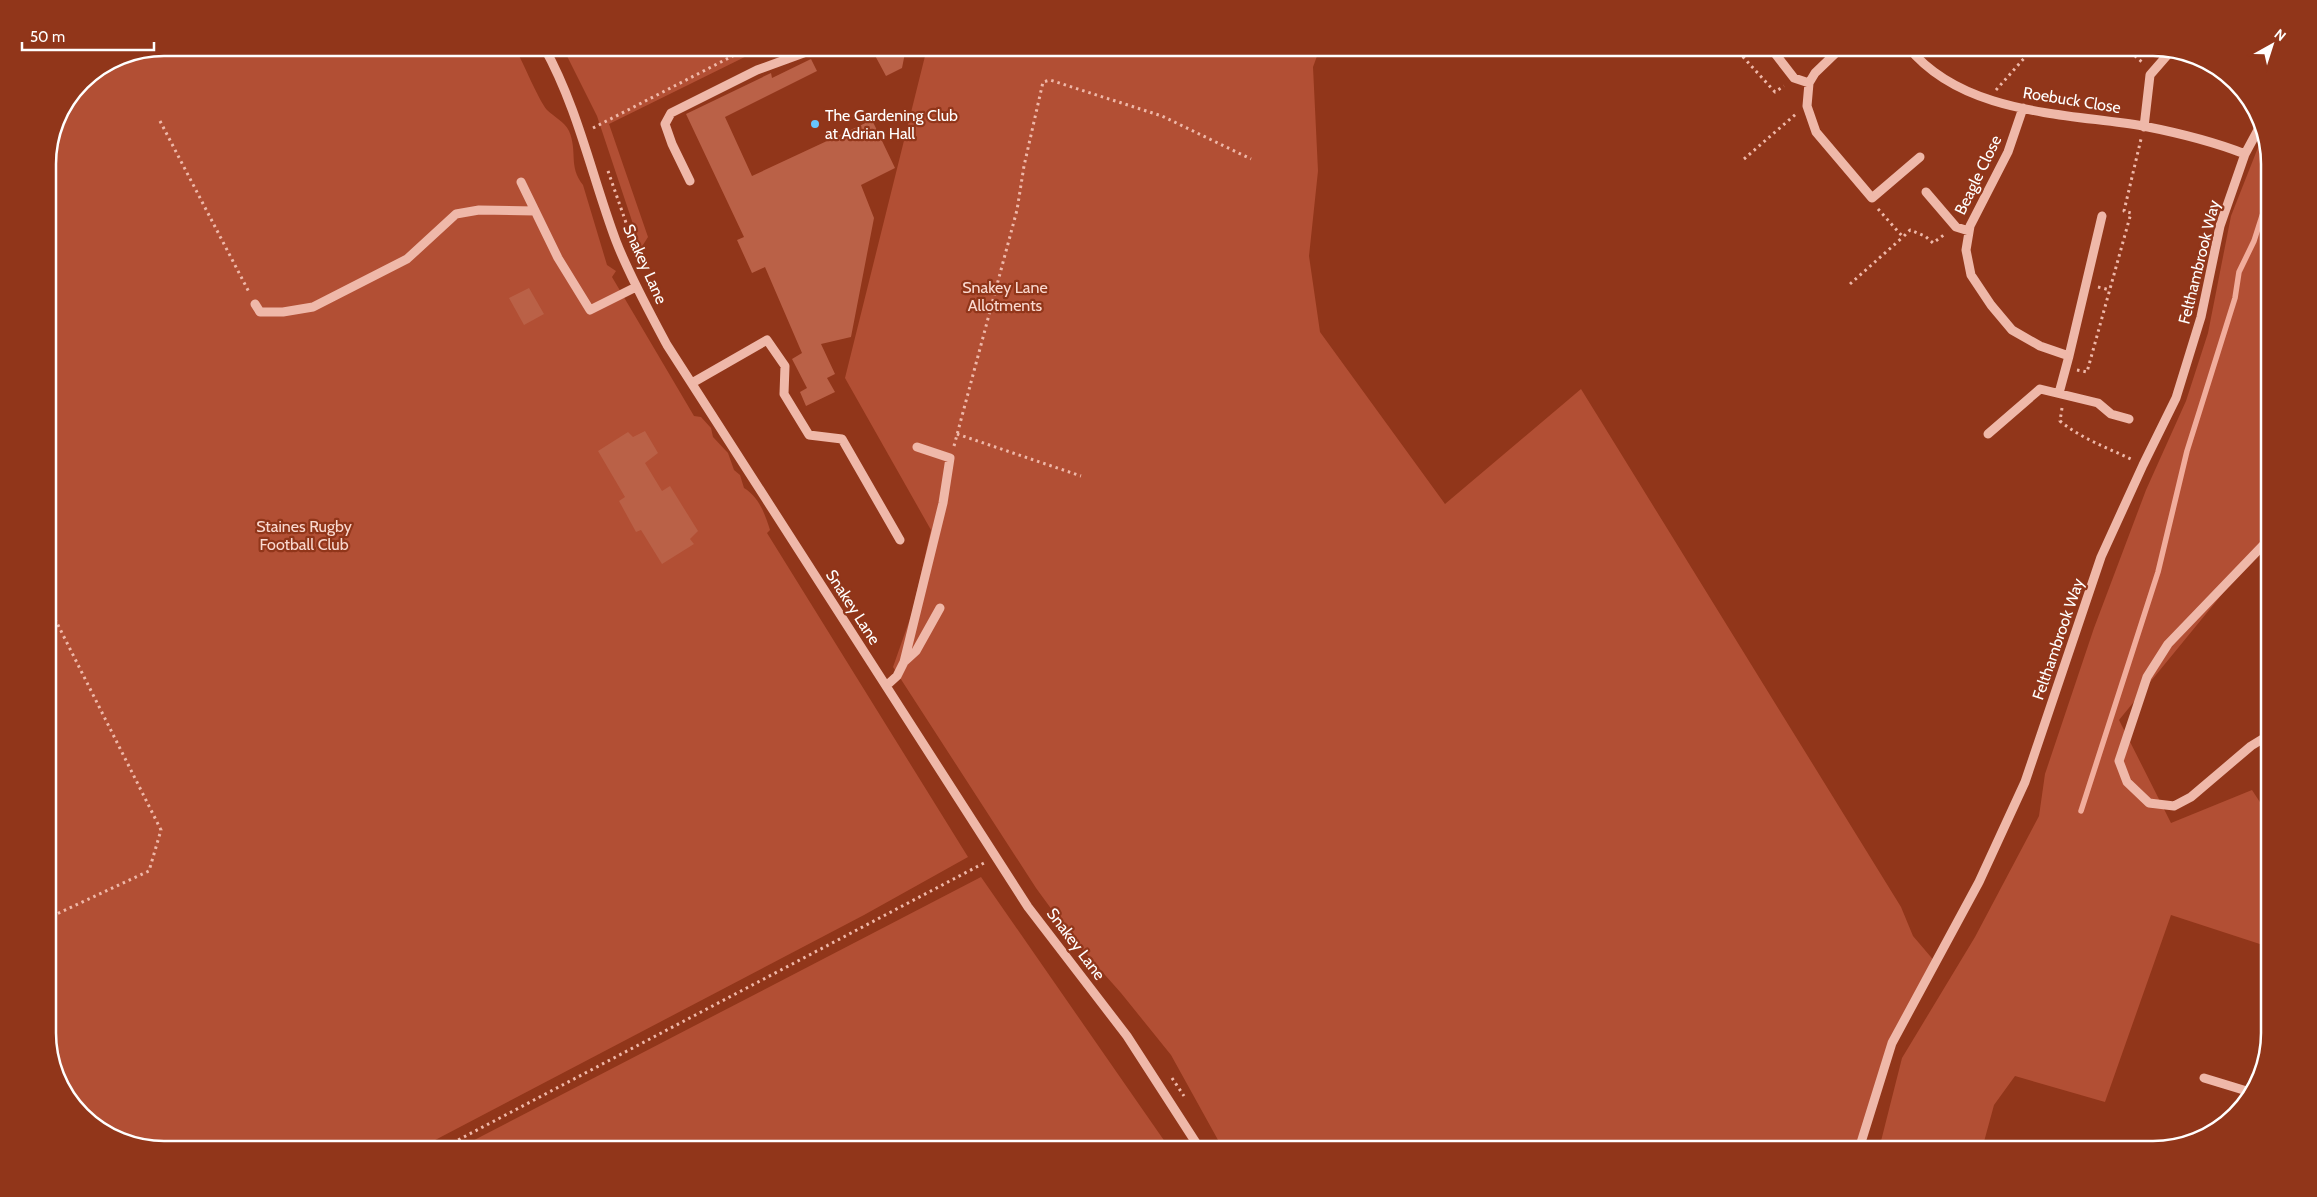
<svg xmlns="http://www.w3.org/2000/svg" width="2317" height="1197" viewBox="0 0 2317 1197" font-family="Cabin,sans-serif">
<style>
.green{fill:#b24f34}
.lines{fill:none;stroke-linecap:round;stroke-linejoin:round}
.stream{stroke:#f1ad9c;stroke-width:5.5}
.building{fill:#ba6147}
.path{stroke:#efb8a9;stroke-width:3;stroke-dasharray:2.5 4;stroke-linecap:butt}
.minor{stroke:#efb8a9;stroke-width:9}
.poi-dot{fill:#67c6ff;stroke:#91361a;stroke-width:2}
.labels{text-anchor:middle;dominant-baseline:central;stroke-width:4.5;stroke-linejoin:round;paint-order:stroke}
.street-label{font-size:16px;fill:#fff;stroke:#91361a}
.poi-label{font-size:16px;fill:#fff;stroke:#91361a;text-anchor:start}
.park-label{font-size:16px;fill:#fad9d0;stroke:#91361a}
.rim{fill:none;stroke:#fff;stroke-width:2.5}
</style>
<rect width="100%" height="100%" fill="#91361a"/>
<!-- green -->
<path class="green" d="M165,48H515C523,62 538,99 547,110C553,116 565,122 569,131C578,152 568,166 583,185L607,265L616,271L612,277L694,416L701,417L711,428L713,437L728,453L734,470L740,475L744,488C759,497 765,514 770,530L767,533L968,857L864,915L418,1149H165L113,1137L67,1098L48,1040V157L57,120L82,82L120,56Z
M563,48H763L609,124L648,237L641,248L597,116Z
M927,48H1320L1313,67L1318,171L1309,256L1320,332L1445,504L1581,389L1901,907L1913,936L1936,963L1892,1043L1859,1149H1223L1171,1055L1121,993L1074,940L1036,888L893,667L912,613L931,530L845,378Z
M2263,140L2269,157V542L2228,587L2119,720L2171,823L2252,790L2269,816V947L2171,915L2105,1102L2015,1076L1994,1105L1982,1149H1879L1902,1058L1975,937L2039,816L2045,774L2094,628L2146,490L2186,401L2208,333L2231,216L2259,145Z
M981,877L1170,1149H457Z"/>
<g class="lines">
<!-- stream -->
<path class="stream" d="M2081,811L2158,572L2187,451L2235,298L2239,272L2254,241L2269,194"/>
</g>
<!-- building -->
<path class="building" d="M871,48H906L902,68L886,76Z
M811,59L817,71L725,117L752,176L872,120L895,168L861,185L874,218L851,337L821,344L835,374L827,378L835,392L806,406L800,392L807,388L792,359L802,353L765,267L752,273L737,240L744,237L686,114L771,73L772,78Z
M529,288L544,314L524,325L509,298Z
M645,431L658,453L645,463L662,491L670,486L698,531L690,539L694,544L662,564L641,530L636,532L619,501L625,497L598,451L628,432L633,437Z"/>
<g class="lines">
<!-- path -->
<path class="path" d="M1734,47L1775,92L1784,86
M2125,47L2143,63
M1996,90L2034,47
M160,121L250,294
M593,128L750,47
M1744,159L1796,114
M608,171L632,240
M1878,209L1903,237L1910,230L1925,236L1933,243L1945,234
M1850,284L1903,237
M2098,287L2110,290
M2077,370L2087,372L2131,213L2124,211L2141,139
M2062,408L2060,421C2082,439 2108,448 2133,460
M957,434L1081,476
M954,446L1017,210L1024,166L1043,82L1050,80L1162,116L1251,159
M48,625L56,621L161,830L149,871L48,918
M1172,1078L1184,1096
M441,1149L984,863"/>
<!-- minor -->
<path class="minor" d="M544,47C578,108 592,177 616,241C630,277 649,311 667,345L1028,907L1127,1036L1200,1149
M1770,47L1794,78L1809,83
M1842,47L1815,73L1809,83L1807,106L1816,132L1872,198L1920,157
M1908,47C1963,115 2065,113 2143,126C2179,133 2212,141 2245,154
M2023,108L2008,152L1970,226L1966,250L1971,275L1991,305L2012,330L2040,346L2069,356L2059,393
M2144,127L2150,75L2170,52
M690,181L672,144L665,124L671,113L757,70L820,47
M521,182L558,258L590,310L636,287
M1926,192L1956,227L1969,231
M255,304L260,312H283L313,307L407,259L456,214L479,210L535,211
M2069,356L2102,216
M692,383L767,340L785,366L784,394L809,435L842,439L900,540
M1988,434L2040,389L2098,403L2111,414L2129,419
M2269,539L2168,644L2147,677L2119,761L2127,782L2149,803L2174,806L2191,797L2251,746L2269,735
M904,662L916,651L940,608
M886,686L897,676L904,662L943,503L950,458L917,447
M2204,1078L2250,1092
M1859,1149L1892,1043L1979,882L2025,782L2101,557L2143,465L2176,398L2201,317L2220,226L2245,154L2259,128"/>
</g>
<!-- markers -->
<circle class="poi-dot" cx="815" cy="124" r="5"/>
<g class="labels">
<!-- street labels -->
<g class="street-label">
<text transform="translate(2072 100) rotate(9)">Roebuck Close</text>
<text transform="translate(1978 175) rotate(-64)">Beagle Close</text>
<text transform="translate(2199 262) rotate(-76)">Felthambrook Way</text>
<text transform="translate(645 264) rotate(66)">Snakey Lane</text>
<text transform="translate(853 607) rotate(57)">Snakey Lane</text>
<text transform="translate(2058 639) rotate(-71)">Felthambrook Way</text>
<text transform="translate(1076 944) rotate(53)">Snakey Lane</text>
</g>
<!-- poi labels -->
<g class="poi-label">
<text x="825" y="115">The Gardening Club<tspan x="825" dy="18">at Adrian Hall</tspan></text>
</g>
<!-- park labels -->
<g class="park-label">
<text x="1005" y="287">Snakey Lane<tspan x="1005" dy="18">Allotments</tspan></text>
<text x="304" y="526">Staines Rugby<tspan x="304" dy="18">Football Club</tspan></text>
</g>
</g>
<!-- crop -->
<path d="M0 0H2317V1197H0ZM164 56H2153A108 108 0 0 1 2261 164V1033A108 108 0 0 1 2153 1141H164A108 108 0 0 1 56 1033V164A108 108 0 0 1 164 56Z" fill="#91361a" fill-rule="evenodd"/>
<path class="rim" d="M164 56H2153A108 108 0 0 1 2261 164V1033A108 108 0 0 1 2153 1141H164A108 108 0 0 1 56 1033V164A108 108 0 0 1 164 56Z"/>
<!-- north arrow -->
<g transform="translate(2272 45) rotate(39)" stroke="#91361a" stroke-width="4" paint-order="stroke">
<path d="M0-4L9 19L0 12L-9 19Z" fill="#ffffff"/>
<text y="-8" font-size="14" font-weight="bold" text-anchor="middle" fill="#ffffff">N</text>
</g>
<!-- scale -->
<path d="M22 42v8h132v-8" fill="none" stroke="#ffffff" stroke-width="2.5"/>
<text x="30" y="42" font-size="15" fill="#ffffff" stroke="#91361a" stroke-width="4" paint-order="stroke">50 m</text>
</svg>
